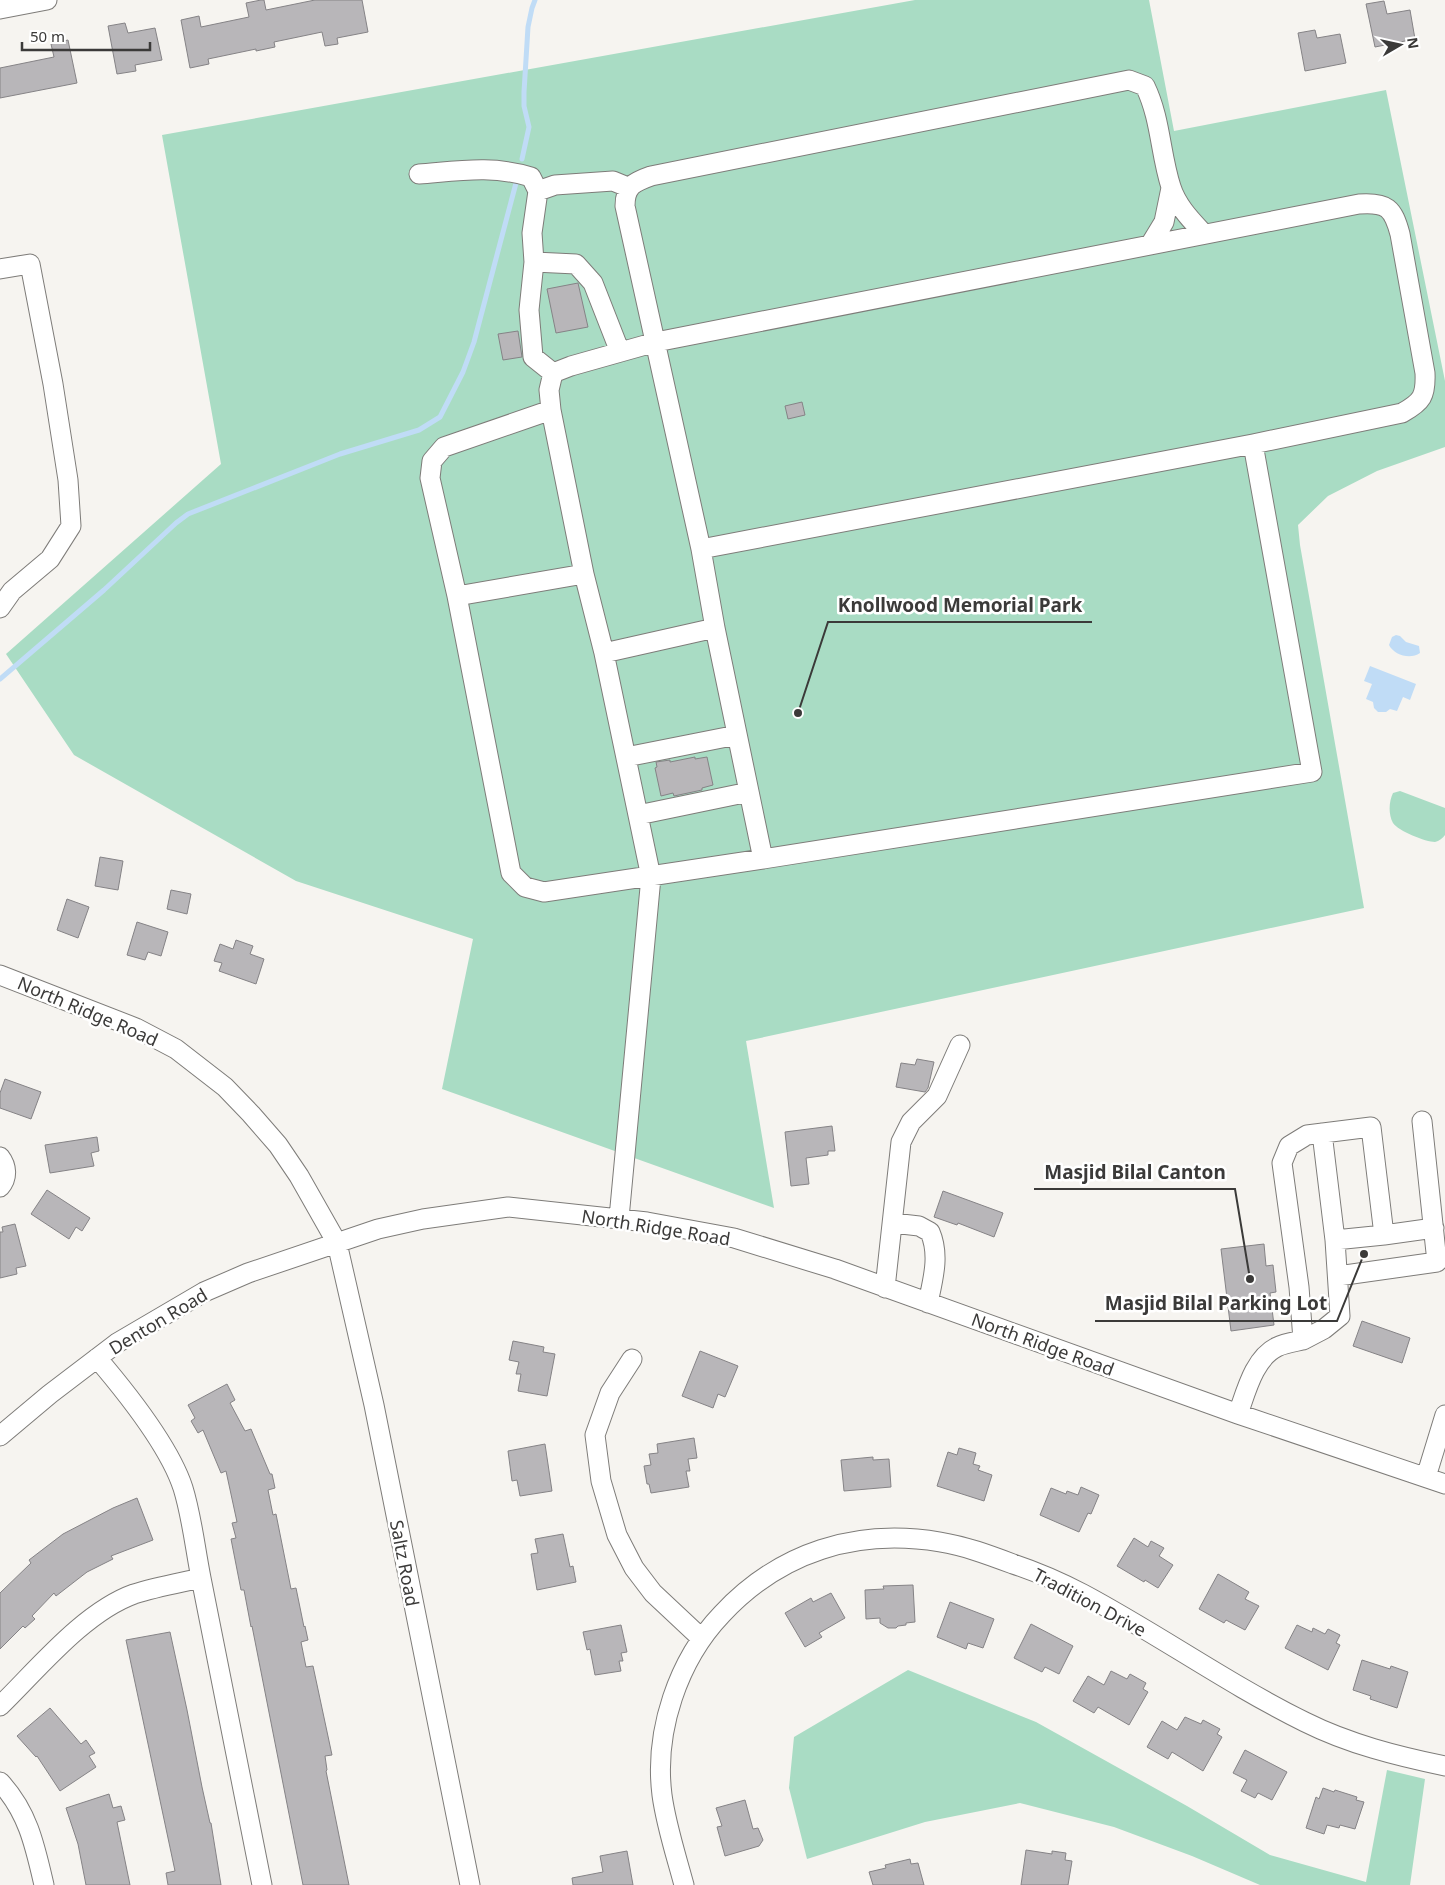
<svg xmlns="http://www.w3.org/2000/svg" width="1445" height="1885" viewBox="0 0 1445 1885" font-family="'Noto Sans',sans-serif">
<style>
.green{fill:#a9dcc4}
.water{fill:#c0dcf6}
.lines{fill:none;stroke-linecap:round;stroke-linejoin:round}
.stream{stroke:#c0dcf6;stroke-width:5}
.building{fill:#b8b6b9;stroke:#858386}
.minor-casing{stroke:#7e7c79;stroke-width:21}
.minor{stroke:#fff;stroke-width:19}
.labels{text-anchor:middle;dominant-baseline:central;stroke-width:5;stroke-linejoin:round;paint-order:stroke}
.street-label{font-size:18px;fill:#3b3a39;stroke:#fff}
.leader{fill:none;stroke:#3b3a39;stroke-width:2}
.callout-dot{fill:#3b3a39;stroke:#fff;stroke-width:2}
.callout-label{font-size:19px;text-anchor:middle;font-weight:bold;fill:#3b3a39;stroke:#fff;stroke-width:5;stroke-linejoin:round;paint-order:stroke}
</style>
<rect width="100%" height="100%" fill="#f6f4f0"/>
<!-- green -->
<path class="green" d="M915,0H1149L1174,131L1386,90L1445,381V447L1377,471L1328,496L1298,525L1300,545L1364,908L746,1041L774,1208L442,1089L473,939L296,881L74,755L6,654L221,464L162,135Z
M1400,791L1445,808V835C1443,838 1439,841 1435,842C1426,842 1398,831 1393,823C1388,814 1389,801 1393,793Z
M908,1670L1036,1722L1187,1806L1270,1855L1366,1882L1387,1770L1425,1779L1410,1885H1260L1192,1856L1114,1827L1020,1803L925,1822L807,1859L789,1788L794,1737Z"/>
<!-- water -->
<path class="water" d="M1396,635L1400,636L1406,642L1419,646L1420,653C1410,660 1394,655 1389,645L1392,637Z
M1370,666L1416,684L1410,700L1403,697L1397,711L1390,709L1386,712H1378L1374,708L1373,702L1366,699L1372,684L1364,681Z"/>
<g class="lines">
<!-- stream -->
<path class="stream" d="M522,159L529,127L524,106V92L528,27L532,8L535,0
M0,679L104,590L176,523L188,514L340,454L419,430L440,417L463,372L474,342L516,183"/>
</g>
<!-- building -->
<path class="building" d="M261,0H264L266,10L315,0H362L368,32L337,38L338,44L325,46L322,32L274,42L275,47L256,51V49L208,59L209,64L190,68L181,20L199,16L201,27L249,17L246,3Z
M1384,1L1387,14L1410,10L1415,39L1375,47L1366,4Z
M125,23L128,33L155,28L162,60L135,65L136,71L117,74L108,26Z
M1315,30L1317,38L1340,34L1346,63L1305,71L1298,33Z
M68,40L77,83L0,98V68L54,57L51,44Z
M578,283L588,327L556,333L547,289Z
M518,331L522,357L503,360L498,334Z
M802,402L805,415L788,419L785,406Z
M695,757V759L707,757L713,785L702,788V790L674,796L673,793L661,796L655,768L657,767L656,762L670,760V762Z
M100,857L123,861L118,890L95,886Z
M171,890L191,894L187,914L167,909Z
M67,899L89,907L78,938L57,930Z
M137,922L168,932L161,956L148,952L145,960L127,955Z
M236,940L253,946L250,954L264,959L256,984L219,971L222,963L214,961L220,944L233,949Z
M917,1059L934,1062L928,1088L925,1092L896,1087L901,1063L915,1065Z
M5,1079L41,1092L31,1119L0,1108V1093Z
M832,1126L835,1151H828V1155L806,1158L809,1184L791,1186L785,1132Z
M97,1137L99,1151L91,1153L94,1166L50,1173L45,1145Z
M47,1190L90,1218L82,1231L76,1227L69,1239L31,1214Z
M943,1191L1003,1213L994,1237L958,1223L957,1225L934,1217Z
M15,1224L26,1266L16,1268L17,1274L0,1278V1232H3L2,1227Z
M1264,1244L1266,1266L1273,1265L1276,1292L1270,1293L1274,1325L1231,1331L1221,1249Z
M1362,1321L1410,1338L1402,1363L1353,1346Z
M513,1341L544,1347L543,1352L555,1354L547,1396L518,1391L521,1374H516L519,1362L509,1360Z
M700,1351L738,1366L725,1397L718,1394L713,1408L682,1396Z
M227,1384L235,1400L230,1403L245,1431L251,1429L270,1474H272L275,1488L268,1490L273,1515L276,1514L291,1589L296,1588L304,1627L305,1626L308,1640L301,1642L306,1667L313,1666L332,1755L325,1756L327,1770L326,1771L349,1885H303L252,1626L251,1627L244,1590H241L231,1539L236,1538L232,1523L237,1522L226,1471L221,1473L203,1430L198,1433L191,1421L195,1418L188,1405Z
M694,1438L697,1458L688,1459L690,1471H686L689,1487L651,1493L649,1484H647L644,1466L651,1465L649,1454L658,1453L657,1444Z
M545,1444L552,1491L520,1496L517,1480L512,1481L508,1451Z
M959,1448L976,1453L973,1464L980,1466L978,1470L992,1475L984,1501L937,1486L948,1452L957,1455Z
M873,1457V1460L889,1459L891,1487L844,1491L841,1460Z
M1081,1487L1099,1495L1091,1514L1088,1513L1079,1532L1040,1515L1051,1488L1066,1494L1067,1491L1078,1495Z
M137,1498L153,1540L111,1556L113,1559L87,1572L56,1596L54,1593L32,1616L35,1619L25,1628L23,1626L0,1649V1593L31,1563L29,1560L63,1534L113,1508Z
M563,1534L570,1567L573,1566L576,1582L537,1590L531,1554L538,1553L535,1539Z
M1134,1538L1148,1547L1151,1541L1164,1548L1159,1556L1173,1565L1158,1588L1145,1580L1144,1582L1117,1566Z
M1218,1574L1249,1592L1245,1599L1259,1606L1245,1630L1226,1620L1224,1623L1199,1609Z
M913,1585L915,1622L906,1623V1625L898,1626L896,1628H888L880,1623V1618L866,1619L865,1590L884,1589L883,1586Z
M831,1593L845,1618L819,1633L822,1637L805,1647L785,1613L811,1598L813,1602Z
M950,1602L994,1619L983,1648L968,1643L966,1649L937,1637Z
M1031,1624L1073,1646L1059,1674L1045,1667L1042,1672L1014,1658Z
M621,1625L627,1652L621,1653L623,1661H619L621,1671L595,1675L590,1649L587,1650L583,1632Z
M1297,1625L1312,1632L1313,1628L1325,1634L1328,1629L1340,1635L1336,1643L1340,1645L1328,1670L1285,1648Z
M170,1632L187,1710L202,1787L210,1823H211L221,1885H168L166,1873L175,1871L126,1640Z
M1362,1660L1390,1669L1391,1666L1408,1672L1397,1708L1370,1699L1371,1696L1353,1690Z
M1111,1671L1127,1679L1130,1674L1146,1683L1143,1689L1148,1692L1129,1725L1098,1707L1094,1713L1073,1701L1088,1676L1104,1685Z
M50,1708L81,1744L86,1740L95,1753L89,1756L96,1767L60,1791L37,1756L36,1757L17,1736Z
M1185,1717L1201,1724L1203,1720L1220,1729L1217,1734L1222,1737L1203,1771L1172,1752L1168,1759L1147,1747L1162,1721L1177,1730Z
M1245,1750L1287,1772L1272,1800L1258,1793L1255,1798L1241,1791L1247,1780L1233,1773Z
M1323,1788L1334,1792L1335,1790L1357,1797L1356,1800L1364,1802L1355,1829L1340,1825L1339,1828L1327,1825L1324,1834L1306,1828L1316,1797L1319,1799Z
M109,1794L113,1808L121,1806L125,1820L117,1822L130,1885H86L78,1844L66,1808Z
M745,1800L753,1829L758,1828L763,1840L759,1846L725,1856L717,1827L722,1826L716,1808Z
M1026,1850L1052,1854V1851L1066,1853L1065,1860L1072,1861L1068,1885H1021Z
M627,1851L633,1885H573L572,1878L603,1872L600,1856Z
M910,1859L911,1864L918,1863L924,1885H873L869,1872L886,1868L885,1865Z"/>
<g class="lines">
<defs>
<path id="minor" d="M0,9L47,0
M419,174C458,171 493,165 531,177L538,191L555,185L613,181L630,188
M538,191L532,233L534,262L529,310L533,357L553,373
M1150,245L1164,222L1171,188
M534,262L576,264L593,283L620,352
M0,269L30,264L53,384L68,480L71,526L50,559L12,591L0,608
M551,410L444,447L432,461L430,478L457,596L511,873L525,887L544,892L763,859L715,628L701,549L625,206C625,186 634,182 651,176L1129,80L1145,86C1161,119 1160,153 1171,187C1177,206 1191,220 1204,234
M457,596L584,574
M604,653L715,628
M626,757L737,735
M638,815L749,792
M763,859L1312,772L1253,444
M0,975L136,1028L176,1049L225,1087L251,1114L278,1145L299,1176L337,1243L374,1405L470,1885
M1322,1133L1335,1240
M0,1157C7,1166 8,1178 0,1187
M619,1218L651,877L604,653L584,574L551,410L549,390L553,373L571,366L656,342L1359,204C1387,202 1393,208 1400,234L1425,373C1426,396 1422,402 1402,413L1253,444L701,549
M893,1223L919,1226L930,1232C940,1255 933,1279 928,1303
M1384,1235L1434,1228
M1338,1276L1437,1262L1422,1121
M885,1288L901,1142L911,1122L937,1096L960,1045
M632,1359L610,1393L595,1435L601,1481L617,1535L634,1568L653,1593L701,1638
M1238,1414C1246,1392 1254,1358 1277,1347C1285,1343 1294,1342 1303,1340L1299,1287L1282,1163L1289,1146L1307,1135L1371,1127L1384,1235L1335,1240L1340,1316L1324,1329L1303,1340
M0,1436L50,1394L117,1343L204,1292L248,1273L378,1229L423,1219L508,1207L647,1222L734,1238L835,1269L1238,1414L1445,1484
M1426,1477L1445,1415
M201,1578L262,1885
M0,1706C38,1669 84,1612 134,1594C156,1587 179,1583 201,1578C195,1548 192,1517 183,1488C169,1445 126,1392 97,1358
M0,1782C28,1812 35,1846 44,1885
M684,1885C676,1855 666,1825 662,1795C654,1731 678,1660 722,1614C780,1552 856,1528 940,1542C965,1546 989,1555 1013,1564C1037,1572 1060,1582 1083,1594C1158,1634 1228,1684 1305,1722C1349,1744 1397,1756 1445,1766"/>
</defs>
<!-- minor casing -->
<use href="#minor" class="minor-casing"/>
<!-- minor -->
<use href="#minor" class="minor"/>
</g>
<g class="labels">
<!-- street labels -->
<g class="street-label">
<text transform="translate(88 1011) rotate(23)">North Ridge Road</text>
<text transform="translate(656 1227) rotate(9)">North Ridge Road</text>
<text transform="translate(158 1321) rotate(-31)">Denton Road</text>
<text transform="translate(1043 1344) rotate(20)">North Ridge Road</text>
<text transform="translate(405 1563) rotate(79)">Saltz Road</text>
<text transform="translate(1090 1602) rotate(28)">Tradition Drive</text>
</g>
</g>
<!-- callouts -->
<path class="leader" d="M798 713L828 622H1092M1250 1279L1235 1189H1034M1364 1254L1337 1321H1095"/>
<g class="callout-dot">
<circle cx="798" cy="713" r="5"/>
<circle cx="1250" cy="1279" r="5"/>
<circle cx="1364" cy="1254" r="5"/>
</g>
<g class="callout-label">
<text x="960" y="612">Knollwood Memorial Park</text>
<text x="1135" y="1179">Masjid Bilal Canton</text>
<text x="1216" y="1310">Masjid Bilal Parking Lot</text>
</g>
<!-- north arrow -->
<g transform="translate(1400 45) rotate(81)" stroke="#ffffff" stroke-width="4" paint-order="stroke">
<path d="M0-4L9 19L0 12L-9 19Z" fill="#3b3a39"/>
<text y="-8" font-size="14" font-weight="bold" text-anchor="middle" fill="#3b3a39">N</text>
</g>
<!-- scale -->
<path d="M22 42v8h128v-8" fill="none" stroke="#3b3a39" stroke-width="2.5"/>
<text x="30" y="42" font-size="15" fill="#3b3a39" stroke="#ffffff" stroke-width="4" paint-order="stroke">50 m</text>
</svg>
